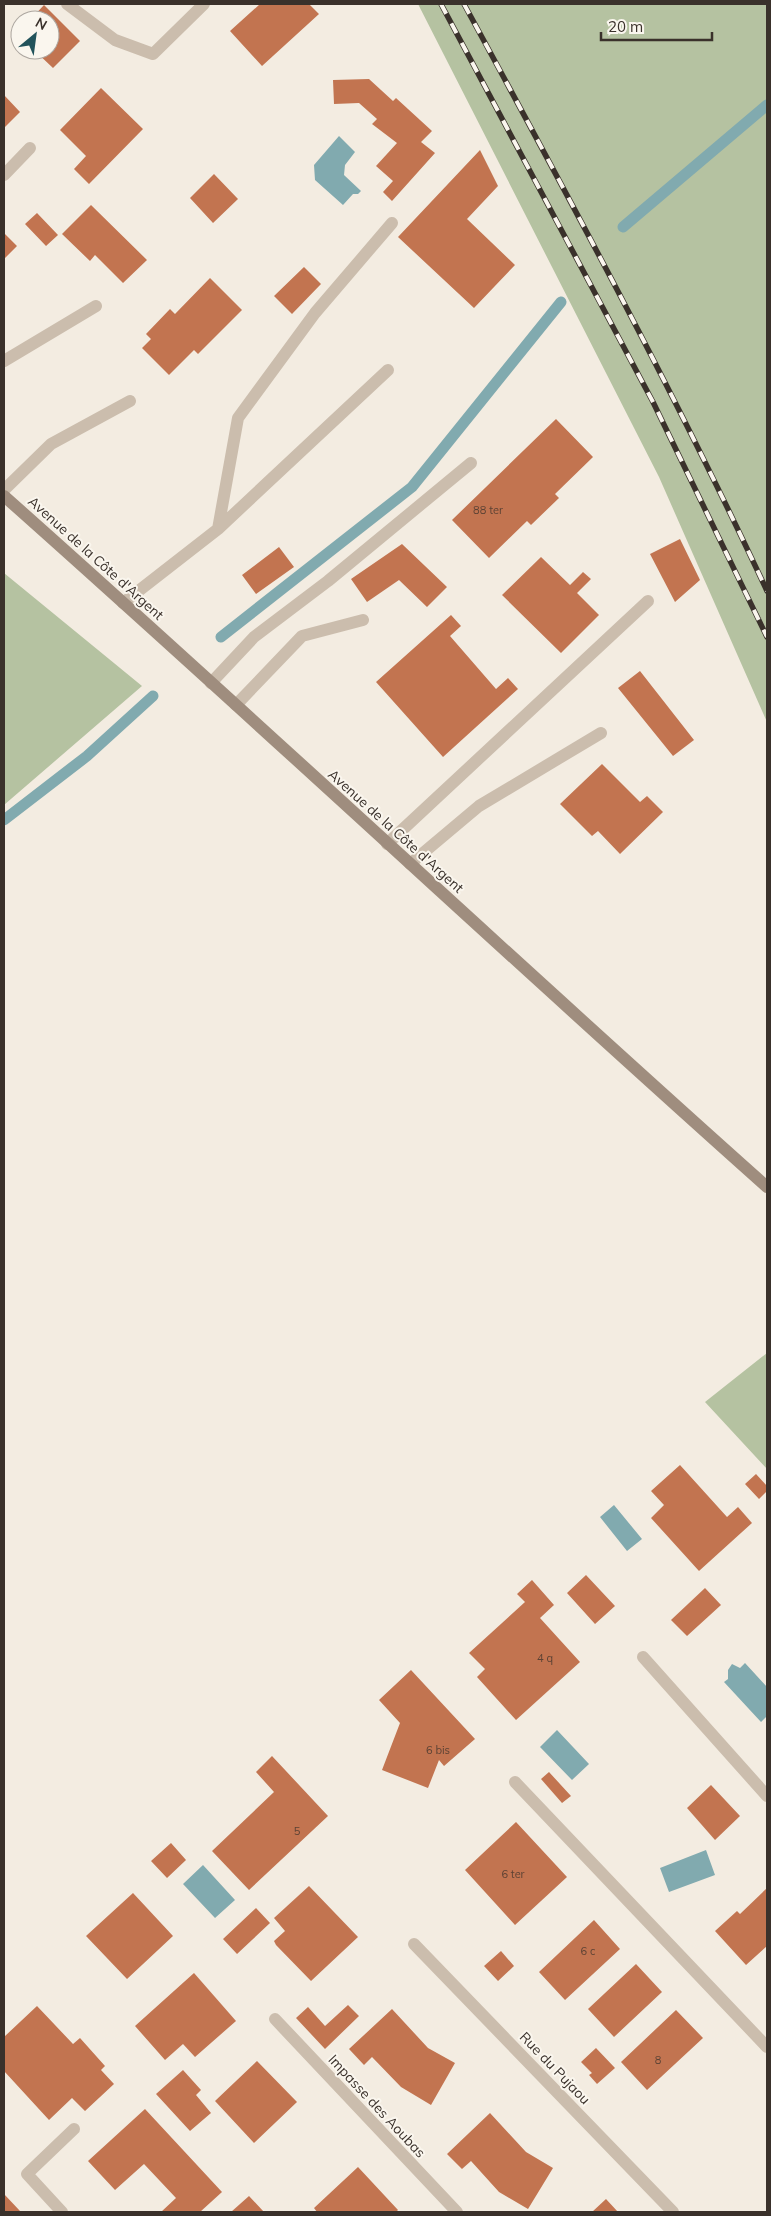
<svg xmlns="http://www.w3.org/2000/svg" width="771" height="2216" viewBox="0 0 771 2216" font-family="Mulish,sans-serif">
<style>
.green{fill:#b5c2a1}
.water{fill:#81aaaf}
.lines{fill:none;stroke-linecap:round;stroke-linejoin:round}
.stream{stroke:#81aaaf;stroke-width:11}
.building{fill:#c27450}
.service{stroke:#cbbdad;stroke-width:12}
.minor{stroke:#cbbdad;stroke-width:12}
.secondary{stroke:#9f8d7e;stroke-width:12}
.rail-casing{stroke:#3a312b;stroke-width:5.5}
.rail{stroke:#faf6ee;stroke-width:4;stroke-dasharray:11;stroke-linecap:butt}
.labels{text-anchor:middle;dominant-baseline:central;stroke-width:4;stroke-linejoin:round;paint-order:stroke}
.number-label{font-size:11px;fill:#5c4234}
.street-label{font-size:14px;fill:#3a312b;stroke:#faf6ee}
</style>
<rect width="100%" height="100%" fill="#f3ece1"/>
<!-- green -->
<path class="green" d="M418,4H767V722L659,477Z
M4,573L142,686L4,805Z
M767,1353V1469L705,1402Z"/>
<!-- water -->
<path class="water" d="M339,136L355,152L345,165L344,175L361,191L358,194H353L343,205L315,180L314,165Z
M614,1505L642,1539L627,1551L600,1517Z
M745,1663L767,1687V1716L761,1722L724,1682L728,1679V1670L732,1664L740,1668Z
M557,1730L589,1764L572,1780L540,1747Z
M706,1850L715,1875L669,1892L660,1868Z
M203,1865L235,1900L215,1918L183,1884Z"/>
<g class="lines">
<!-- stream -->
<path class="stream" d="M623,227L767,105
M221,637L412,487L561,302
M4,820L87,756L153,696"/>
</g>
<!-- building -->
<path class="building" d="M260,4H309L319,14L262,66L230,31Z
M44,5L80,41L53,68L34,50H50V20H30Z
M369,79L393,101L396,98L432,131L421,142L435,153L392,201L383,192L393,181L376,166L397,143L372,124L377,119L359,103L334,104L333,80Z
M101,88L143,129L89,184L74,169L86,156L60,130Z
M4,95L20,112L4,128Z
M480,150L498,186L467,219L515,265L474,308L398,237Z
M214,174L238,199L213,223L190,198Z
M91,205L147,260L123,283L95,255L90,261L62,234Z
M37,213L58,235L46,246L25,224Z
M4,233L17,246L4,259Z
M304,267L321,284L292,314L274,296Z
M210,278L242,310L198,354L194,350L169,375L142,348L151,339L146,334L170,309L175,314Z
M556,419L593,457L555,494L559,498L531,525L527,521L489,558L452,520Z
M680,539L700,580L675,602L650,554Z
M402,544L447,587L427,607L399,580L367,602L351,579Z
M279,547L294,567L256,594L242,575Z
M541,557L570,585L583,572L591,579L577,593L599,615L561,653L502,595Z
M451,615L461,626L450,636L496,689L508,678L518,689L443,757L376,682Z
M640,671L694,740L673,756L618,688Z
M602,764L640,802L647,796L663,812L620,854L598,831L592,836L560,804Z
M680,1465L727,1517L738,1507L752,1523L699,1571L651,1518L664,1505L651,1491Z
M756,1474L767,1486V1491L759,1499L745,1484Z
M586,1575L615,1606L595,1624L567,1593Z
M532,1580L554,1605L540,1618L580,1662L516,1720L477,1677L485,1669L469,1653L525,1602L517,1594Z
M705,1588L721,1605L687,1636L671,1620Z
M411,1670L475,1739L444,1766L439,1760L428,1788L382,1770L400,1723L379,1700Z
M272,1756L328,1816L249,1890L212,1851L274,1792L256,1772Z
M549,1772L571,1796L562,1803L541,1779Z
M711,1785L740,1816L715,1840L687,1808Z
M516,1822L567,1877L515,1925L465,1870Z
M171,1843L186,1860L167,1878L151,1861Z
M309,1886L358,1937L311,1981L276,1945L274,1941L285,1931L274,1918Z
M767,1888V1946L746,1965L715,1931L737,1911L740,1914Z
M133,1893L173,1936L127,1979L86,1936Z
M256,1908L270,1923L237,1954L223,1939Z
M594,1920L620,1949L565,2000L539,1972Z
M501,1951L514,1966L498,1981L484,1966Z
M636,1964L662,1992L614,2037L588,2009Z
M194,1973L236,2021L195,2057L183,2044L165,2060L135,2026Z
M348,2005L359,2016L325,2049L296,2018L308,2007L325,2026Z
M37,2006L73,2044L80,2038L105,2066L101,2070L114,2084L85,2111L72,2098L49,2120L4,2071V2037Z
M392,2009L428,2048L455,2063L431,2105L401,2087L372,2057L364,2065L349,2049Z
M676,2010L703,2038L647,2090L621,2062Z
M596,2048L615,2068L597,2084L589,2075L592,2073L581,2062Z
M257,2061L297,2102L254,2143L215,2101Z
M183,2070L201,2090L196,2095L211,2113L190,2131L156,2094Z
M145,2109L222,2192L200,2212H161L176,2198L144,2164L115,2190L88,2161Z
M490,2113L526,2152L553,2168L528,2209L499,2192L471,2161L462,2169L447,2154Z
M358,2167L398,2210L396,2212H317L314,2208Z
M4,2194L20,2211L18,2212H4Z
M249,2196L264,2212H231Z
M606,2199L618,2212H592Z"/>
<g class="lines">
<!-- service -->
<path class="service" d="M67,4L115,40L153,54L204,4
M4,175L30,148
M4,361L96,306
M4,490L51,444L130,401
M218,529L238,418L315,313L392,223
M123,603L218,529L388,370
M211,683L254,637L328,581L471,463
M236,705L302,636L363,620
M387,844L648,601
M410,864L479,806L601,733
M643,1657L767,1796
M515,1782L767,2047
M62,2212L27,2174L74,2129"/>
<!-- minor -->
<path class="minor" d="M414,1944L673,2212
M275,2019L457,2212"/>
<!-- secondary -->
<path class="secondary" d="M4,496C261,724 511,959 767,1187"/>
<defs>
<path id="rail" d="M441,4L653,402L767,637
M464,4C569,198 674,391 767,591"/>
</defs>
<!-- rail casing -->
<use href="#rail" class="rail-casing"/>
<!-- rail -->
<use href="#rail" class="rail"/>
</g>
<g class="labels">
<!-- number labels -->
<g class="number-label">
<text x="488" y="510">88 ter</text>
<text x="545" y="1658">4 q</text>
<text x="438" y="1750">6 bis</text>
<text x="297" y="1831">5</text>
<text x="513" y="1874">6 ter</text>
<text x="588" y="1951">6 c</text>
<text x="658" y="2060">8</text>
</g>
<!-- street labels -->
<g class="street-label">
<text transform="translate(96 558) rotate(42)">Avenue de la Côte d'Argent</text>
<text transform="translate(396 831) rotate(42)">Avenue de la Côte d'Argent</text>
<text transform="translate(555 2068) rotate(46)">Rue du Pujaou</text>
<text transform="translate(377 2106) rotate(47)">Impasse des Aoubas</text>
</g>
</g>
<!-- border -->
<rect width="771" height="2216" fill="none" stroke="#3a312b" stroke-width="10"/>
<!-- north arrow -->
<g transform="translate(35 35) rotate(29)"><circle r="24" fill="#faf6ee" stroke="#ada7a0"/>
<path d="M0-4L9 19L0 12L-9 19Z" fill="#22535b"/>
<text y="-8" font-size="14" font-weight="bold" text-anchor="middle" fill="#3a312b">N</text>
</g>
<!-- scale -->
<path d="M601 32v8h111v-8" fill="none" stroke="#3a312b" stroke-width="2.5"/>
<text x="608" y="32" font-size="15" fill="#3a312b" stroke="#faf6ee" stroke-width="4" paint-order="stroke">20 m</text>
</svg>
